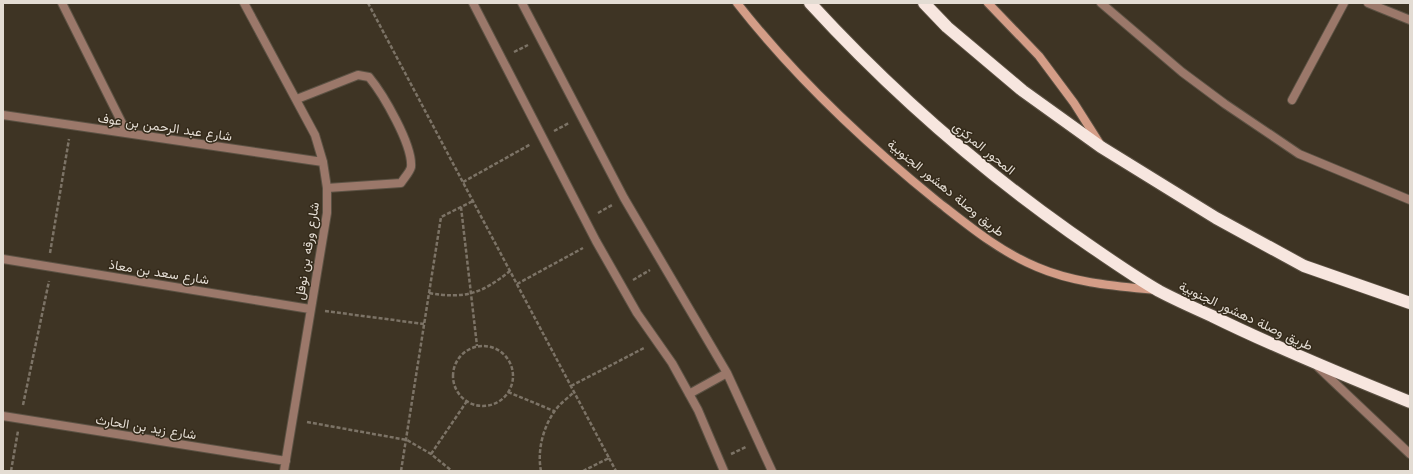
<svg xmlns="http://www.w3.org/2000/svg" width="1413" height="474" viewBox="0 0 1413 474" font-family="'Work Sans',Vazirmatn,sans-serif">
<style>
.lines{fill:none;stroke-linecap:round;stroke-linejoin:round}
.lane-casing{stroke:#5c5244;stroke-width:10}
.street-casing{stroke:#5c5244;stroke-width:10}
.secondary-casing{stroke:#5c5244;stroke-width:10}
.highway-casing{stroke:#5c5244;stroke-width:14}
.path{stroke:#7c7366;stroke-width:2.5;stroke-dasharray:4 2;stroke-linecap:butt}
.lane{stroke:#9b786a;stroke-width:8}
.street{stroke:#9b786a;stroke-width:8}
.secondary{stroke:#d49d87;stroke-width:8}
.highway{stroke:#f7e6df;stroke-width:12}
.labels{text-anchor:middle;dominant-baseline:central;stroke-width:3;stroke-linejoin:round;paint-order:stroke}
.street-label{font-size:13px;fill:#e3dcd3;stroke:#342a1a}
</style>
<rect width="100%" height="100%" fill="#3e3424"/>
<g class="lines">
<defs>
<path id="lane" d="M297,99L358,75L369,77C383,94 413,145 411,167C410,172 404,178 401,183L327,188
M1292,100L1344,3"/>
<path id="street" d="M62,3L127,133
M244,3L315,135L323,162L327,188V213L284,471
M473,3L596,241L637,313L672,363L698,410L724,471
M522,3L624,198L727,373L772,471
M1101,3L1182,72L1225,104L1299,154L1410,200
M1368,3L1410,20
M3,115L323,162
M3,259L310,309
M1318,367L1410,454
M689,394L727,373
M3,416L286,461"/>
<path id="secondary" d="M737,3C795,77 864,142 937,201C969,226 999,251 1037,267C1074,283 1115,286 1155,290
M988,3L1039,56L1074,103L1100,144"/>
<path id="highway" d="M810,3C888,88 975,165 1070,232C1099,252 1128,273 1159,291C1176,300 1194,308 1212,316C1277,348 1343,375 1410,402
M924,3L947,27L1023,91L1101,147L1216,218L1304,266L1410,303"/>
</defs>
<!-- lane casing -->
<use href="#lane" class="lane-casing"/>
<!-- street casing -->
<use href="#street" class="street-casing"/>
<!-- secondary casing -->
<use href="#secondary" class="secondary-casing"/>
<!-- highway casing -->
<use href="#highway" class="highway-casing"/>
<!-- path -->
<path class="path" d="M368,3L609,458L583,471
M514,52L528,45
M554,131L569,123
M463,182L531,144
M461,207L477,346
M598,213L612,205
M50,253L69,139
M633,280L650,270
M517,284L583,248
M429,293C465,299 481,294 510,271
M325,311L424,324
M453 376a30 30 0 1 1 60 0a30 30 0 1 1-60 0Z
M571,386L644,348
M508,392L554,411
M23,405L49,281
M307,422L407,440L431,454L452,471
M431,454L467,401
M731,454L746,447
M609,458L616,471
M11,471L18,431
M401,471L441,217L473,201
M541,471C537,451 543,428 554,412C559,404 568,398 574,392"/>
<!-- lane -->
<use href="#lane" class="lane"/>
<!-- street -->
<use href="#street" class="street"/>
<!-- secondary -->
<use href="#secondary" class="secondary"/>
<!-- highway -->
<use href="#highway" class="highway"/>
</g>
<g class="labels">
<!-- street labels -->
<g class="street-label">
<text transform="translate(165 127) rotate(8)">شارع عبد الرحمن بن عوف</text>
<text transform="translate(984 148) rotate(39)">المحور المركزى</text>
<text transform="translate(946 188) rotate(39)">طريق وصلة دهشور الجنوبية</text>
<text transform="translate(307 251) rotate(-81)">شارع ورقه بن نوفل</text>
<text transform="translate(159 272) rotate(9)">شارع سعد بن معاذ</text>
<text transform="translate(1246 316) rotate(25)">طريق وصلة دهشور الجنوبية</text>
<text transform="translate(146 427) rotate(9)">شارع زيد بن الحارث</text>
</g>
</g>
<!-- border -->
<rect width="1413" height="474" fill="none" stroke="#e3dcd3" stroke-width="8"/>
</svg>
